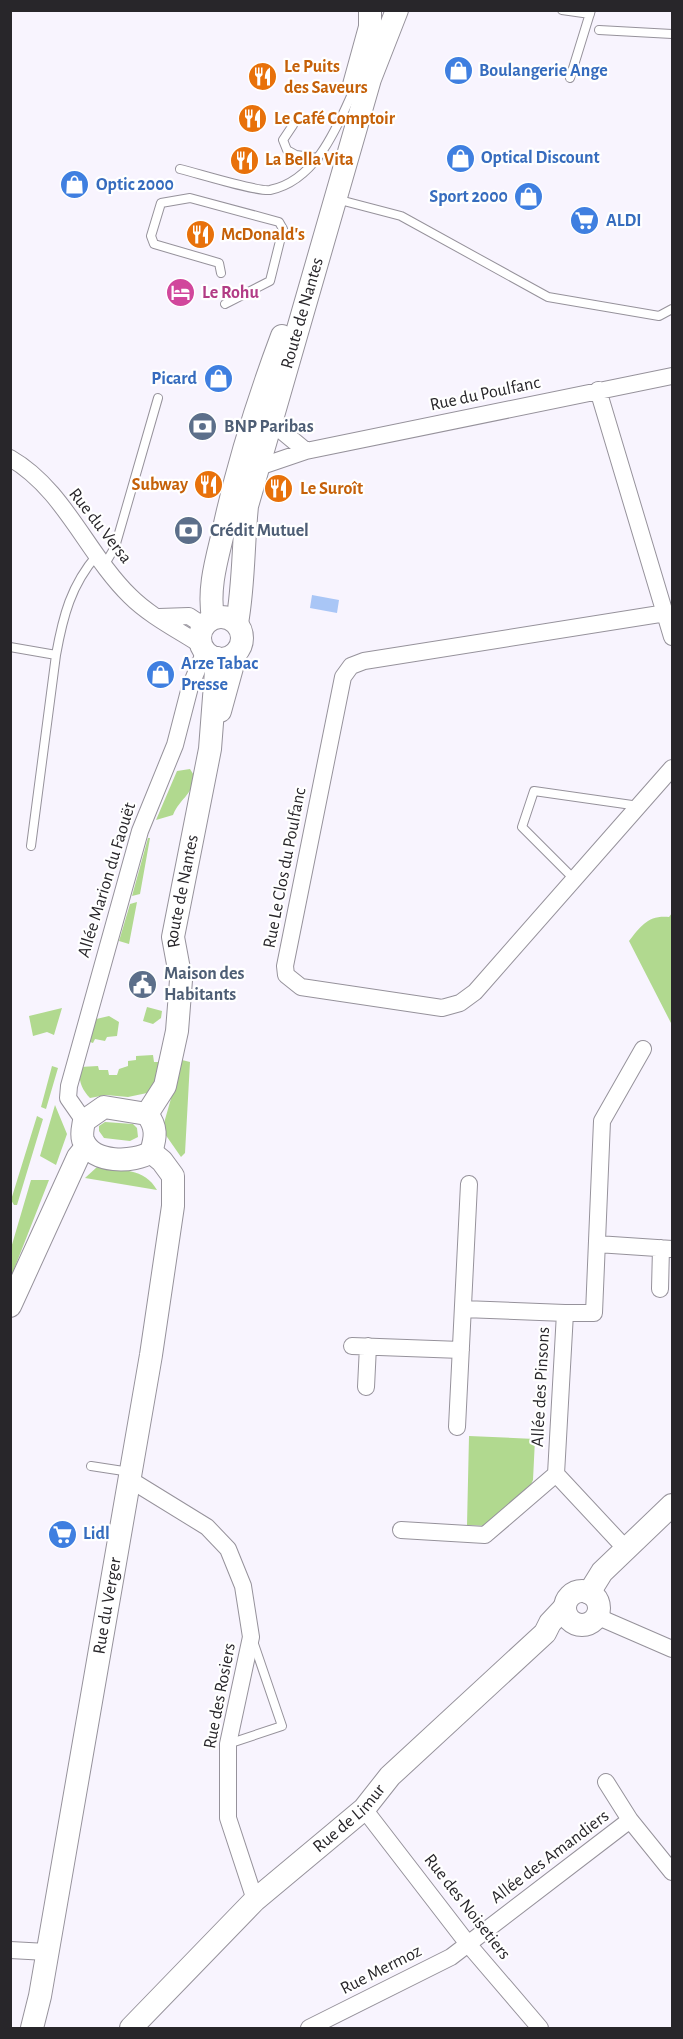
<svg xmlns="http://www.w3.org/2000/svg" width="683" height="2039" viewBox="0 0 683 2039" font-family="'Alegreya Sans',sans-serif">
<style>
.green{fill:#b1d98f}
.water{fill:#a9c6f6}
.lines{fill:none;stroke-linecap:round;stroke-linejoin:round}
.lane-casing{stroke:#96929b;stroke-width:10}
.street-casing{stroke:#96929b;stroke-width:18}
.secondary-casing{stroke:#96929b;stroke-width:24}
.lane{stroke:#fff;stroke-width:8}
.street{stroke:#fff;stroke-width:16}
.secondary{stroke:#fff;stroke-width:22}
.labels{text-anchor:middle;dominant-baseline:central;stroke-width:4.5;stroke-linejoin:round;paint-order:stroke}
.food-label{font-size:18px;font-weight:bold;fill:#c56008;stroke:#fff;text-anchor:start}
.shop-label{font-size:18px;font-weight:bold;fill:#366cbe;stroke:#fff;text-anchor:start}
.hotel-label{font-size:18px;font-weight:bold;fill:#b23c85;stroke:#fff;text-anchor:start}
.street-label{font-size:18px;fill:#28262a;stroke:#fff}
.service-label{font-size:18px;font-weight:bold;fill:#4e5e75;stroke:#fff;text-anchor:start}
</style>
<rect width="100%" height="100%" fill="#f8f4fe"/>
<!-- green -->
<path class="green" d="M190,769L195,777C190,798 181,797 173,815L156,820L177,771Z
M148,838H150L140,894L132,896Z
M137,902L129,944L119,941L130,904Z
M672,913V1025L629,941C641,926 648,915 669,917Z
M147,1007L162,1011L161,1018L153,1024L143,1021Z
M62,1008L54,1035L47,1032L33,1036L29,1016Z
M109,1016L119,1022L117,1036L107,1037L105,1041L95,1039L93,1043L87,1041L92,1020Z
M153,1055L154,1062H163L160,1076L147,1093L128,1097L106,1095L90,1098C81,1089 78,1079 80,1067L98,1066L99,1070H108L109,1075H117L119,1069L128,1066V1061L136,1060V1056Z
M182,1060L190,1062L185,1153L181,1157L165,1134L164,1123Z
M52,1066L58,1068L46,1109L41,1107Z
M55,1105L67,1134L56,1165L40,1156Z
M37,1116L43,1119L17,1205H14L11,1200Z
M105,1122L133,1124L137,1128L138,1137L130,1141L104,1138L99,1131V1126Z
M97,1167C120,1170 145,1168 157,1190L85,1178Z
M31,1180H49L11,1277V1248Z
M469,1436L535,1439L533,1480L529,1489L486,1526L467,1525Z"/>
<!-- water -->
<path class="water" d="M312,595L339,600L337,613L310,608Z"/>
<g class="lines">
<defs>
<path id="lane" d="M562,10L590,14
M599,30L672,34
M570,78L591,10
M293,125L283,140L287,150L296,155L318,158
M180,169C197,173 257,192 270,190C314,181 335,132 351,96
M336,199L401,216L548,297L659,316L672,309
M221,273L219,263L154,244L151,236L161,203L190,198L279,222L283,229L270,281L225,304
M105,564L115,547L158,398
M10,647L56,655C63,616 71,585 97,555
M31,846L56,655
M574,879L522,827L534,791L639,806
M91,1466L130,1472
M228,1744L282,1726L253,1641"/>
<path id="street" d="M598,390L672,637
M271,422L306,451
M10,458C64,489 87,554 130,596C150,616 178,630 201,645
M259,467L306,451L672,376
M666,613L364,661L351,666L343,677L285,966L286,975L301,987L442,1008L460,1003L475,992L672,768
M159,617L189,616L204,626
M84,1121L68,1098L69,1086L140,831L175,745L190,687L205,651
M597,1244L672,1249
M660,1289L661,1248
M463,1309L565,1313
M352,1346L461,1350
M366,1387L368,1346
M457,1427L469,1184
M129,1479L207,1527L228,1549L243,1586L251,1637L228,1744V1818L255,1900
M401,1530L485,1535L556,1474
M626,1549L556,1474L565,1313H594L602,1121L643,1049
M596,1616L672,1649
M606,1782L630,1820
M364,1809L468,1944L540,2028
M10,1950L47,1952
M309,2028L451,1957L630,1820L672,1872"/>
<g id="secondary">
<path d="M354,85L370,27V10"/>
<circle cx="221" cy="638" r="21"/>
<path d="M213,618C208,589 216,562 223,533C237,466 258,400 282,336"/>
<path id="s1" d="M237,623C244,584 243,545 247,506L370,79L397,10"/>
<path d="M220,711L236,653"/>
<path d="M104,1107L147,1114C157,1127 156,1137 151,1152C134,1163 92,1164 83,1140C81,1134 83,1127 84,1121Z"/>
<path id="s2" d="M147,1114L165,1086L177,1031L181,980L173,937L210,749L217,658"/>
<path d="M10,1306L78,1157L86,1147"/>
<circle cx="582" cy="1608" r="17"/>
<path d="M589,1593L602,1572L672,1505"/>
<path id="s3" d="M32,2028L40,1996L151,1355L173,1206V1176L162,1161L151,1152"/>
<path id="s4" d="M131,2028L255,1900L364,1809L390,1776L545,1633L550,1623L565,1607"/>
</g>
</defs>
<!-- lane casing -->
<use href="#lane" class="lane-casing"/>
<!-- street casing -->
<use href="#street" class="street-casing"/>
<!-- secondary casing -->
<use href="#secondary" class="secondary-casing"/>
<!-- lane -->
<use href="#lane" class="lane"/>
<!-- street -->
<use href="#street" class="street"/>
<!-- secondary -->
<use href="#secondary" class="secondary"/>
</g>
<!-- icons -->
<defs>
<symbol id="shop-disc" viewBox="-11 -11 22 22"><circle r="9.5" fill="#3f7fe0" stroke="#fff"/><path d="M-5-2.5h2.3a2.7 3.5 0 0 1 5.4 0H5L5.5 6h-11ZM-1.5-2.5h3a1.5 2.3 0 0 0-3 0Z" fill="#fff"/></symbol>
<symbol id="restaurant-disc" viewBox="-11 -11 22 22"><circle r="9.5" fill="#e8710a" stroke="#fff"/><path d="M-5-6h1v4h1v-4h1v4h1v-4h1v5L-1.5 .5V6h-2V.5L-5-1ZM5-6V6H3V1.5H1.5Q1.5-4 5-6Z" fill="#fff"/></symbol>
<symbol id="supermarket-disc" viewBox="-11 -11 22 22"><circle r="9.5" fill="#3f7fe0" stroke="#fff"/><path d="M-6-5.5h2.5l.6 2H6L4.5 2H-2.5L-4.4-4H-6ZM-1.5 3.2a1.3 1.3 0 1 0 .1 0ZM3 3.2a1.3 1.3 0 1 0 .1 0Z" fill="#fff"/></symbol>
<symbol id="hotel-disc" viewBox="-11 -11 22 22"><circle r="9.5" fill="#d1479c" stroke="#fff"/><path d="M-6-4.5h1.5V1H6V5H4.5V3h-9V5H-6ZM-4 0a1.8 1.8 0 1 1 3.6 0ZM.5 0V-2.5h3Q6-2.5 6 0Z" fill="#fff"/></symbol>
<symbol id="bank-disc" viewBox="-11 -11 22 22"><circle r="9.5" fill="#5c6f8a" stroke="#fff"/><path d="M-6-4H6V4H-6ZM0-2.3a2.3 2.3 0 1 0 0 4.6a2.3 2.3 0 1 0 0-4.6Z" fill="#fff"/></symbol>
<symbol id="civic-disc" viewBox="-11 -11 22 22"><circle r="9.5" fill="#5c6f8a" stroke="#fff"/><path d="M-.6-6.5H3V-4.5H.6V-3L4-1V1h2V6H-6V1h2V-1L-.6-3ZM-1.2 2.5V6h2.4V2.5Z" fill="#fff"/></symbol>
</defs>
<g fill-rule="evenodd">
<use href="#shop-disc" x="442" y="54" width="33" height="33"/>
<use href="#restaurant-disc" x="246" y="60" width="33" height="33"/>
<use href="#restaurant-disc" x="236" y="102" width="33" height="33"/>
<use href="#shop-disc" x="444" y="142" width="33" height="33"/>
<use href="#restaurant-disc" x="228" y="144" width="33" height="33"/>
<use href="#shop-disc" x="58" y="168" width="33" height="33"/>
<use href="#shop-disc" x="512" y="180" width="33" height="33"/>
<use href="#supermarket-disc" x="568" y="204" width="33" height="33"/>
<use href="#restaurant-disc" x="184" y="218" width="33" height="33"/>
<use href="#hotel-disc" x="164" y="276" width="33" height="33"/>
<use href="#shop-disc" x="202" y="362" width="33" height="33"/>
<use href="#bank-disc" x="186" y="410" width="33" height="33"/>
<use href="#restaurant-disc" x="192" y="468" width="33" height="33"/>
<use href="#restaurant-disc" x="262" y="472" width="33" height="33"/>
<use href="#bank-disc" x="172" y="514" width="33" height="33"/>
<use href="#shop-disc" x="144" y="658" width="33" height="33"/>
<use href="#civic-disc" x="126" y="968" width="33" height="33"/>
<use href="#supermarket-disc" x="46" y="1518" width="33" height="33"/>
</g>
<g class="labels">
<!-- food labels -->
<g class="food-label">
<text x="284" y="67">Le Puits<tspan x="284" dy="21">des Saveurs</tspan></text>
<text x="274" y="119">Le Café Comptoir</text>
<text x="265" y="160">La Bella Vita</text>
<text x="221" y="235">McDonald's</text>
<text x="188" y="485" text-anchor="end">Subway</text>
<text x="300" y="489">Le Suroît</text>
</g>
<!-- shop labels -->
<g class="shop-label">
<text x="479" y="71">Boulangerie Ange</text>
<text x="481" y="158">Optical Discount</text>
<text x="96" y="185">Optic 2000</text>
<text x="508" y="197" text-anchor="end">Sport 2000</text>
<text x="606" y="221">ALDI</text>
<text x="197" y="379" text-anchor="end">Picard</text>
<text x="181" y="664">Arze Tabac<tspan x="181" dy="21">Presse</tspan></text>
<text x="83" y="1534">Lidl</text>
</g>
<!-- hotel labels -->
<g class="hotel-label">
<text x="202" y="293">Le Rohu</text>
</g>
<!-- street labels -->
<g class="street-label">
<text stroke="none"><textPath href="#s1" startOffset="318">Route de Nantes</textPath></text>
<text transform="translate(485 394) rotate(-12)">Rue du Poulfanc</text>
<text transform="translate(100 526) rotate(52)">Rue du Versa</text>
<text transform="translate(285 868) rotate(-79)">Rue Le Clos du Poulfanc</text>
<text transform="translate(107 880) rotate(-73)">Allée Marion du Faouët</text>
<text stroke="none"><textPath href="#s2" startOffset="231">Route de Nantes</textPath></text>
<text transform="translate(541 1387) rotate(-87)">Allée des Pinsons</text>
<text stroke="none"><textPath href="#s3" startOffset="429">Rue du Verger</textPath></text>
<text transform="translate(220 1696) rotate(-79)">Rue des Rosiers</text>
<text stroke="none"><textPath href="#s4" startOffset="303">Rue de Limur</textPath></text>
<text transform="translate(550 1857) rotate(-37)">Allée des Amandiers</text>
<text transform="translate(467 1907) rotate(52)">Rue des Noisetiers</text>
<text transform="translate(381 1970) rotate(-27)">Rue Mermoz</text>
</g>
<!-- service labels -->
<g class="service-label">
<text x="224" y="427">BNP Paribas</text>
<text x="210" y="531">Crédit Mutuel</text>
<text x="164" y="974">Maison des<tspan x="164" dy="21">Habitants</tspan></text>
</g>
</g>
<!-- border -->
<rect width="683" height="2039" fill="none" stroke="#28262a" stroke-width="24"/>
</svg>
